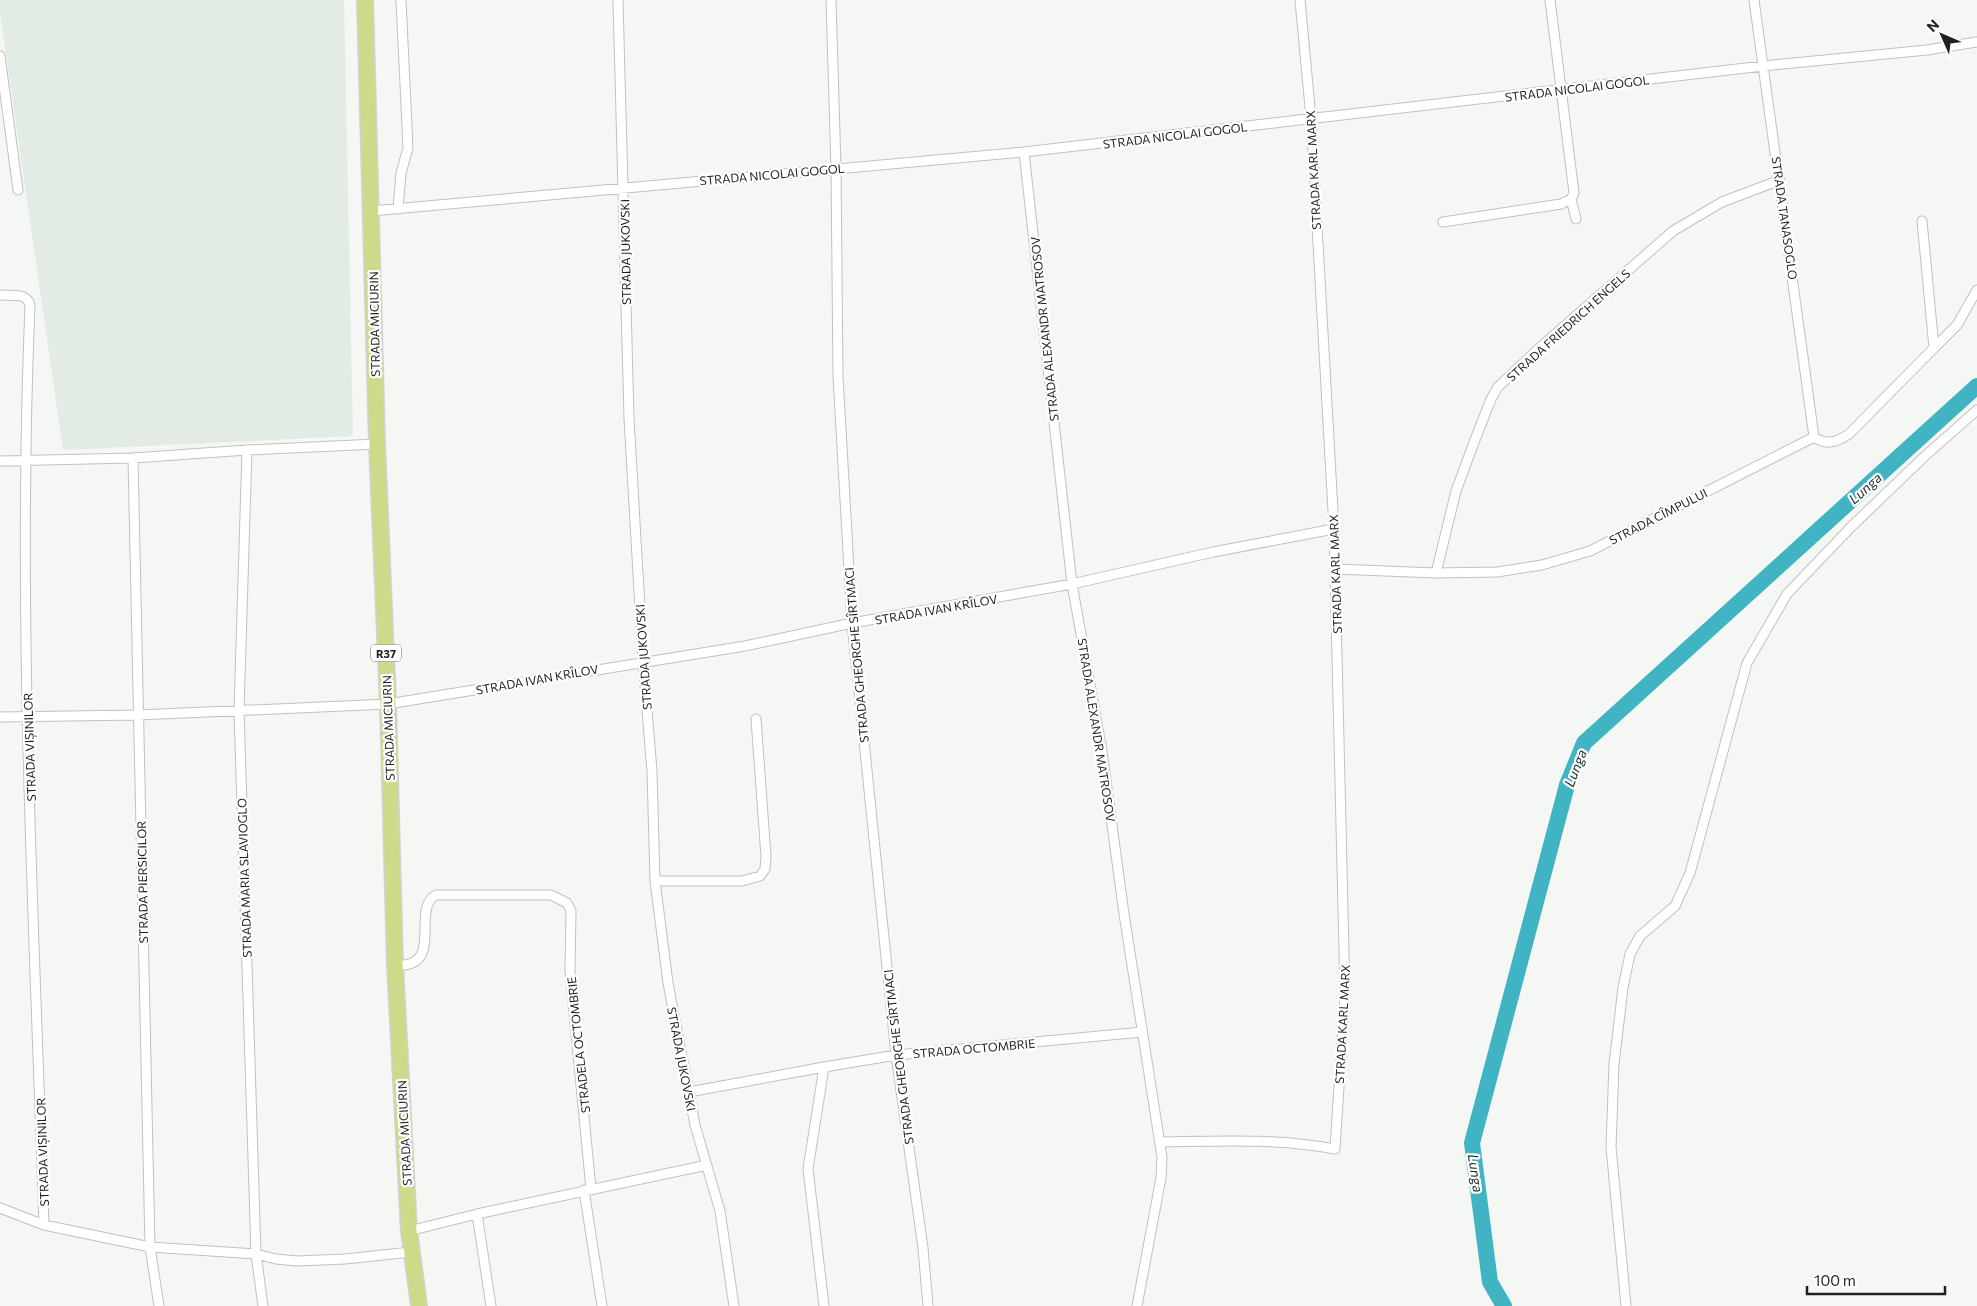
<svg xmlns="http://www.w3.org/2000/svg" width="1977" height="1306" viewBox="0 0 1977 1306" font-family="Commissioner,sans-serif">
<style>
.built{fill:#e3ece4}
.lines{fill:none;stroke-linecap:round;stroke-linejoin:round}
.river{stroke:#41b4c3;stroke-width:16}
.minor-casing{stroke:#bfc2bf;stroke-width:11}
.primary-casing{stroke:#d2d2d2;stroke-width:18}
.minor{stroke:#fff;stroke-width:9}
.primary{stroke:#ced98a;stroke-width:15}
.labels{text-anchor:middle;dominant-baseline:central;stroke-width:4.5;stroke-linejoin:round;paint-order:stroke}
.shield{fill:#fff;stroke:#626362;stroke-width:1}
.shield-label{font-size:11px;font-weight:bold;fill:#1f201f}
.street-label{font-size:12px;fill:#1f201f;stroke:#fff}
.water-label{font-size:14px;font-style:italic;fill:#1b2f32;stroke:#fff}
</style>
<rect width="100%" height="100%" fill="#f4f7f4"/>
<!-- built -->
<path class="built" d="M0,0H344L353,436L63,450L0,13Z"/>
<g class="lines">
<!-- river -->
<path class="river" d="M1504,1306L1490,1282L1472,1143L1567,785L1584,743L1977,386"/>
<defs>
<path id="minor" d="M618,0L629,418L643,661L652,771L655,881L668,983L695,1125L720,1211L734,1306
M831,0L836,168L838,376L852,623L896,1055L923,1248L928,1306
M1550,0L1574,193L1571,199L1576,219
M1754,0L1814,437
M0,56L18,190
M1024,152L1072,584L1102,751L1124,914L1162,1157L1161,1178L1137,1306
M398,209L401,173L408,148L401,0
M371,211L1024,152L1763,66L1927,50L1977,42
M1443,222L1561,204L1571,199
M0,295C12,296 26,292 30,305C17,612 34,919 44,1225
M1934,348L1957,325L1977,290
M247,450L239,710L256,1254L263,1306
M133,458L150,1247L159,1306
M0,461L133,458L247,450L377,444
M1335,569L1436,573L1497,572L1542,565L1590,551L1814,437C1827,446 1837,442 1849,434L1934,348L1922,221
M1436,573L1456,491L1473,445L1491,399L1498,387L1536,351L1673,231L1722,202L1780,180
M0,717L138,715L388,704L745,646L852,623L1072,584L1213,552L1334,529
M655,881H742L760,876L765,869L766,856L756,719
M395,965C446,969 410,909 436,895H551L567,903L571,911L570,971L591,1189
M689,1092L824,1067L896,1055L1142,1032
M1160,1142C1218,1141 1277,1138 1335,1149L1345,994L1334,529L1311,118L1300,0
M584,1190L602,1306
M0,1208L44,1225L150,1247L256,1254L276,1259L297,1261L345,1259L411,1252
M477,1214L491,1306
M409,1231L477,1214L707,1165
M824,1306L808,1169L824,1067
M1626,1306L1611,1147L1614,1064L1623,988L1630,954L1640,936L1675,906L1690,873L1747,663L1787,594L1851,527L1925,456L1977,410"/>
<path id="primary" d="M365,0L377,444L388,704L395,965L409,1231L419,1306"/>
</defs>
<!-- minor casing -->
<use href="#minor" class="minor-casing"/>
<!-- primary casing -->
<use href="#primary" class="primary-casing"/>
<!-- minor -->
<use href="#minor" class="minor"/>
<!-- primary -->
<use href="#primary" class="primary"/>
</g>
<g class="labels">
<!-- shield labels -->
<rect class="shield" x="371" y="644.5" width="30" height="17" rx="4"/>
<g class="shield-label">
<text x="386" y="653">R37</text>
</g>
<!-- street labels -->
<g class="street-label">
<text transform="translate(1577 88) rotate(-7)">STRADA NICOLAI GOGOL</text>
<text transform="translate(1175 135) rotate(-7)">STRADA NICOLAI GOGOL</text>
<text transform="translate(1313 170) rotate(-93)">STRADA KARL MARX</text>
<text transform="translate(772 174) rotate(-5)">STRADA NICOLAI GOGOL</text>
<text transform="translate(1785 218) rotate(82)">STRADA TANASOGLO</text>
<text transform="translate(625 252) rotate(-91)">STRADA JUKOVSKI</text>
<text transform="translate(374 324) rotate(-91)">STRADA MICIURIN</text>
<text transform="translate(1568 325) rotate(-42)">STRADA FRIEDRICH ENGELS</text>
<text transform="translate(1044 329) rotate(-96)">STRADA ALEXANDR MATROSOV</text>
<text transform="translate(1658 516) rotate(-27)">STRADA CÎMPULUI</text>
<text transform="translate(1335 574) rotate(-92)">STRADA KARL MARX</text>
<text transform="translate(936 609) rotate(-10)">STRADA IVAN KRÎLOV</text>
<text transform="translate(856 655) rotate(-95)">STRADA GHEORGHE SÎRTMACI</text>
<text transform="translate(643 657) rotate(-94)">STRADA JUKOVSKI</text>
<text transform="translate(537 679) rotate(-10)">STRADA IVAN KRÎLOV</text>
<text transform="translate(388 728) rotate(-92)">STRADA MICIURIN</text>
<text transform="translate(1097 730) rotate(81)">STRADA ALEXANDR MATROSOV</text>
<text transform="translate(29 747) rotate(-92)">STRADA VIȘINILOR</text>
<text transform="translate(244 878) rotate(-92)">STRADA MARIA SLAVIOGLO</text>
<text transform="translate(142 882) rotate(-91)">STRADA PIERSICILOR</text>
<text transform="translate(1342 1024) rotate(-87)">STRADA KARL MARX</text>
<text transform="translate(578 1045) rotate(-96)">STRADELA OCTOMBRIE</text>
<text transform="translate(974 1048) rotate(-5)">STRADA OCTOMBRIE</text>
<text transform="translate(898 1057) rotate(-97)">STRADA GHEORGHE SÎRTMACI</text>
<text transform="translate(682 1059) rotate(79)">STRADA JUKOVSKI</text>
<text transform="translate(404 1133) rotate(-93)">STRADA MICIURIN</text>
<text transform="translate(42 1152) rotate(-92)">STRADA VIȘINILOR</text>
</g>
<!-- water labels -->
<g class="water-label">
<text transform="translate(1865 488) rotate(-42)">Lunga</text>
<text transform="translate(1575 768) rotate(-69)">Lunga</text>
<text transform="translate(1476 1173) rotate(82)">Lunga</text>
</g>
</g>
<!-- north arrow -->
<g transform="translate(1942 35) rotate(315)" stroke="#ffffff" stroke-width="4" paint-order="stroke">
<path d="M0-4L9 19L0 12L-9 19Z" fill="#1f201f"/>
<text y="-8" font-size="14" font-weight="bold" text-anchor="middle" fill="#1f201f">N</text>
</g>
<!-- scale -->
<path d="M1807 1286v8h138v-8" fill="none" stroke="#1f201f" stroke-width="2.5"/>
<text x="1814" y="1286" font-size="15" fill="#1f201f" stroke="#ffffff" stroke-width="4" paint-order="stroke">100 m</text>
</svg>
